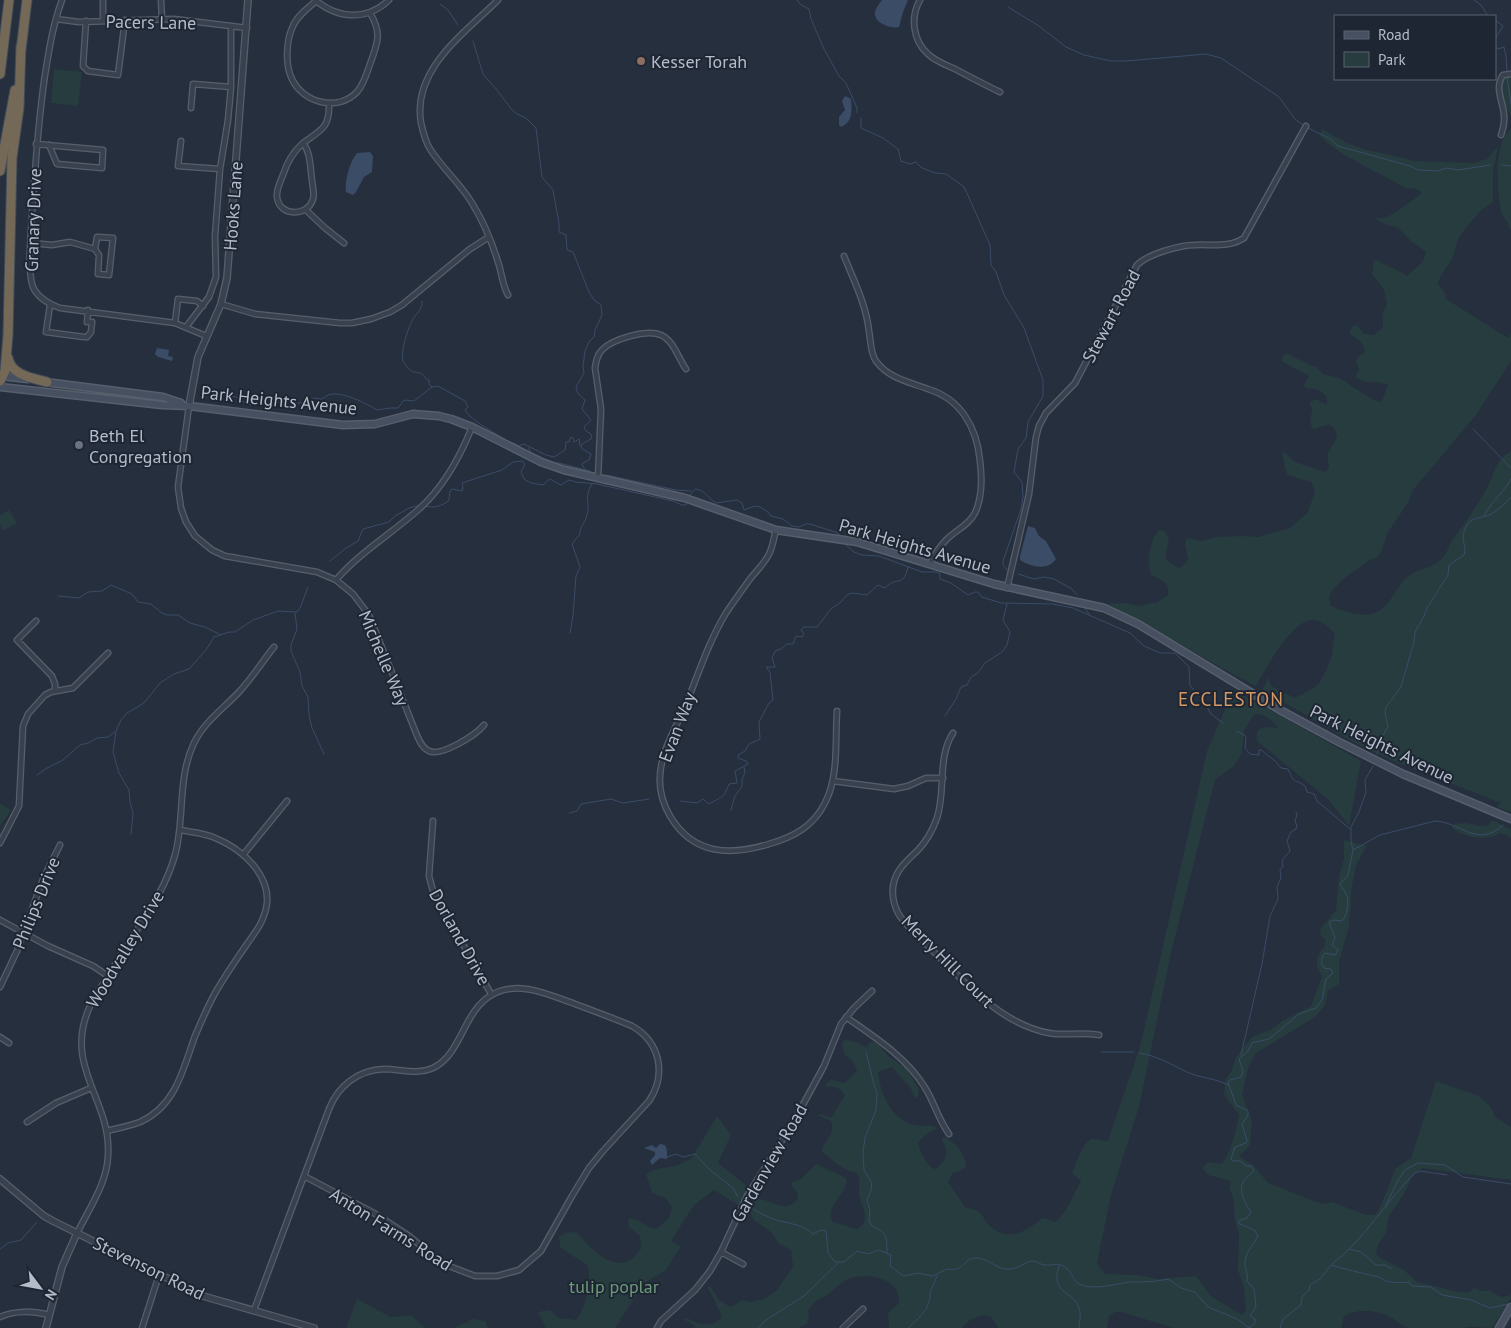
<svg xmlns="http://www.w3.org/2000/svg" width="1511" height="1328" viewBox="0 0 1511 1328" font-family="'PT Sans',sans-serif">
<style>
.green{fill:#273c3f}
.water{fill:#3b4c67}
.lines{fill:none;stroke-linecap:round;stroke-linejoin:round}
.stream{stroke:#3b4c67;stroke-width:1}
.minor-casing{stroke:#575f6c;stroke-width:7}
.tertiary-casing{stroke:#575f6c;stroke-width:8}
.secondary-casing{stroke:#575f6c;stroke-width:9}
.motorway-casing{stroke:#444c59;stroke-width:11}
.minor{stroke:#39414e;stroke-width:4.5}
.tertiary{stroke:#39414e;stroke-width:5.5}
.secondary{stroke:#475061;stroke-width:6}
.motorway{stroke:#746956;stroke-width:9}
.education-dot{fill:#8d6e63;stroke:#1e2634;stroke-width:2}
.worship-dot{fill:#6b7280;stroke:#1e2634;stroke-width:2}
.labels{text-anchor:middle;dominant-baseline:central;stroke-width:4;stroke-linejoin:round;paint-order:stroke}
.street-label{font-size:18px;fill:#b5bcc9;stroke:#1e2634}
.poi-label{font-size:18px;fill:#b5bcc9;stroke:#1e2634;text-anchor:start}
.park-label{font-size:18px;fill:#6d9a78;stroke:#1e2634}
.neighbourhood-label{font-size:19px;letter-spacing:1px;fill:#d49966;stroke:#1e2634}
</style>
<rect width="100%" height="100%" fill="#252f3e"/>
<!-- green -->
<path class="green" d="M54,69L82,72L78,106L51,103Z
M1511,76V115C1505,109 1498,92 1501,83C1503,78 1507,77 1511,76Z
M1322,129L1347,143L1366,150L1382,153L1415,161L1473,163L1487,159L1498,146L1493,171V202L1480,211L1459,237L1452,259L1440,277L1438,284L1445,293L1446,299L1508,338L1511,334V361L1476,415L1413,490L1408,503L1388,532L1382,550L1376,558L1370,560L1342,580L1331,592L1329,598L1331,606C1346,613 1373,621 1385,606C1393,598 1397,587 1405,579C1418,566 1432,571 1444,556C1448,551 1449,544 1453,539C1465,523 1477,506 1487,488C1496,471 1493,463 1511,451V812L1497,807L1501,803L1393,761L1353,742L1262,690L1269,677L1271,686L1295,698C1303,693 1313,690 1319,683C1322,681 1332,657 1332,654C1333,647 1333,641 1335,634C1329,628 1321,619 1312,620C1291,621 1266,669 1256,686C1204,660 1156,627 1103,604L1125,603L1140,606L1150,603H1156L1168,595C1169,581 1163,581 1151,575C1147,562 1149,540 1159,530L1165,531L1169,538L1166,553V560L1179,568L1184,565L1188,559L1185,544L1186,539L1189,538L1202,541L1217,537L1241,536L1258,537L1290,528L1308,512L1315,491L1311,482L1287,475L1282,454L1284,452L1295,462L1325,472L1329,467L1327,455L1337,437L1335,429L1329,424L1315,429L1312,428L1310,422L1312,409L1309,402L1316,399L1327,405V397L1319,390L1306,388L1304,385L1309,376L1281,361L1285,353L1316,367L1323,374L1340,378L1365,395L1381,403L1388,385C1374,379 1368,386 1355,377C1358,369 1362,373 1356,362L1358,356L1364,354L1365,350L1361,342L1349,333L1352,327L1357,325L1364,334L1373,335L1380,330L1383,326L1382,315L1387,304L1384,290L1372,274L1374,259C1385,265 1397,269 1407,276L1422,262L1426,252L1412,242L1398,228L1384,224L1375,218C1379,218 1383,219 1387,217C1393,214 1419,197 1422,192L1413,188L1407,189C1378,171 1345,160 1320,136Z
M1511,129V230L1509,228C1509,220 1502,218 1501,211C1497,193 1493,140 1511,129Z
M9,510L17,523L3,531L0,525V515Z
M1233,691L1238,692L1361,761L1349,826L1329,800L1257,741C1254,724 1267,727 1278,728C1271,720 1265,713 1254,714L1244,731L1242,753L1234,766L1215,780L1171,953L1139,1107L1111,1195L1097,1263L1105,1274L1138,1275L1158,1279L1196,1276L1211,1296L1242,1315L1246,1309L1244,1288L1238,1270L1239,1234L1235,1220L1233,1197L1229,1188L1231,1181L1208,1175L1202,1168L1208,1162L1221,1164C1229,1159 1238,1125 1239,1115L1224,1094L1226,1078L1231,1072L1236,1057L1252,1037L1272,1029L1282,1021L1311,1006L1322,976C1314,964 1315,957 1325,946V939L1320,935L1321,928L1336,910L1339,877L1344,859V840L1367,846L1356,865L1351,890V900L1349,927L1339,962V984L1332,989L1328,990L1325,1005L1315,1017L1256,1053L1248,1068L1242,1095L1252,1121L1250,1146L1239,1156L1254,1166L1268,1183L1322,1204L1332,1202L1366,1215H1374L1377,1213L1381,1205L1395,1169L1411,1158L1436,1081L1479,1096L1491,1107L1495,1117L1511,1127V1180L1422,1168L1413,1175L1404,1194L1393,1210L1389,1216L1386,1233L1378,1245L1376,1254L1382,1259L1404,1270L1417,1282L1459,1292H1469L1474,1288L1480,1291H1490L1501,1297L1511,1295V1298L1492,1328C1481,1328 1473,1325 1463,1328H1410C1403,1327 1398,1322 1392,1318C1379,1310 1357,1308 1344,1316L1341,1328H1174L1121,1312H1115L1109,1316L1107,1328H998L992,1318L984,1315L971,1319L962,1328H889L888,1313L899,1303C901,1280 873,1274 855,1277C844,1278 835,1290 826,1296C822,1298 819,1298 816,1301C812,1304 811,1307 808,1310L809,1317L807,1324L798,1328H695L694,1325L683,1319L687,1318C699,1325 711,1328 721,1318V1314C716,1305 713,1296 707,1287H711L719,1300L729,1306H733L742,1300L750,1302L764,1299L777,1290L793,1266L791,1250L778,1243L772,1233L754,1220L749,1210L753,1202L759,1199C773,1201 786,1214 798,1199V1195L792,1186V1182L800,1180L816,1164L844,1177L847,1180C846,1195 824,1207 833,1222L856,1229C873,1222 861,1207 859,1195C858,1188 861,1181 858,1175C855,1171 851,1172 847,1170C838,1166 830,1158 821,1151C825,1141 836,1133 831,1121L817,1115L821,1114L828,1117H832L845,1095C840,1088 835,1085 826,1087L825,1084L831,1080L845,1083L857,1071L853,1061L844,1054L842,1043L845,1040L856,1042L866,1047L872,1041L879,1045L889,1057L907,1069L919,1089L918,1096L915,1098L910,1087L892,1067L878,1072C880,1092 890,1117 911,1124C919,1127 930,1124 938,1128L925,1135L918,1143C920,1151 927,1167 935,1169C947,1161 950,1151 941,1139L944,1137C955,1142 967,1155 966,1167L960,1171L953,1173L948,1182C954,1191 960,1199 966,1208C969,1209 975,1209 978,1211C983,1215 986,1223 991,1227C1009,1242 1027,1231 1041,1219L1045,1218L1055,1222C1067,1213 1073,1195 1081,1181L1072,1173C1075,1165 1084,1140 1092,1139C1097,1139 1103,1141 1108,1141C1118,1108 1131,1076 1141,1043L1207,751Z
M0,803L11,810L0,826Z
M1492,820L1511,829V838L1501,833C1485,841 1467,839 1452,828L1454,824C1458,824 1462,823 1466,823C1476,824 1486,831 1492,820Z
M717,1116L731,1135L718,1163L751,1189L740,1206L714,1190L694,1205L671,1241L681,1246L666,1270L643,1284L615,1328H546L538,1312L550,1310L559,1318L576,1320C587,1303 591,1286 588,1266L560,1247L559,1236L563,1235L564,1233L576,1232C589,1245 609,1271 630,1260C634,1258 638,1252 641,1249L640,1236L629,1227L628,1218C640,1219 644,1226 656,1229L668,1219L672,1208L666,1198L652,1193L646,1174L657,1169L675,1166L691,1159Z
M357,1299L391,1317L411,1315L424,1327L427,1328H346Z
M473,1319L485,1321L488,1328H454Z"/>
<!-- water -->
<path class="water" d="M882,0H908L903,12L899,27C892,29 876,24 875,15C874,10 879,4 882,0Z
M845,96L851,99C852,110 853,122 841,127L839,125V117L845,110L842,101Z
M370,152L373,156L372,172L364,177L356,192L353,195L346,192C344,182 350,161 357,153Z
M157,348L169,350L168,356L173,357L172,361L158,357L155,354Z
M1028,526L1035,528L1039,536L1046,541L1056,559C1048,571 1031,567 1020,560V556Z
M660,1144L665,1145L667,1150V1159L660,1158L652,1165L650,1161L655,1155V1152L644,1148L652,1145L656,1148Z"/>
<g class="lines">
<!-- stream -->
<path class="stream" d="M797,0L801,5L809,9L811,19L824,49L839,76L846,83L857,108V113
M1474,0L1481,5L1488,16
M440,4L448,10L458,25
M1008,7L1039,26L1066,47L1084,55L1111,61H1126L1206,54L1221,58L1279,97L1295,119L1304,126
M1495,20L1503,26L1495,39
M473,41L483,74L497,90L512,110L517,114L526,118L536,128L542,177L553,190L559,223V232L566,235L567,250L573,252L589,292L594,300L601,305L602,315L595,330L594,337L589,342L585,351L583,366L584,373C576,388 571,388 585,400L582,409L591,420L584,427L586,431L591,434L592,438L581,445L582,449L591,454L589,460L583,463L582,465L585,469
M1495,47L1498,49L1504,47L1506,56L1507,73
M1507,77L1511,104
M861,118V128L883,138L898,149L901,161L910,164L916,162L922,168L935,173L946,174L963,186L966,191L990,245L991,265L996,272L1004,295L1024,328L1043,380V396L1028,422L1026,438L1018,449L1014,472L1022,482L1023,497L1021,509L1003,561V565L1007,570
M1308,128L1329,138L1338,146L1410,166L1419,170L1437,171L1447,168L1458,170L1491,165
M1502,165L1511,166
M422,301C423,310 416,313 412,321C408,328 400,353 403,361C404,363 408,368 410,370C413,373 417,372 420,373C425,375 424,379 429,380V384L432,387
M231,396L240,398L245,403L251,405L260,403L270,404L278,402L286,408L290,409L297,403L308,402L314,398L321,399C324,398 326,396 328,395C341,390 367,404 377,410L390,408H398L404,400L414,401L432,387L438,386L465,401L468,407L465,410C470,420 498,435 508,441C512,443 515,443 519,446L524,444L546,455L554,457L565,450L566,442H569L571,437L573,438L574,442L579,439L580,446
M1473,429L1511,468
M529,448L530,452L554,463H559L590,471
M606,475L676,490L691,491
M690,495L695,489C706,490 707,498 716,503L737,500L742,503L744,510L755,506L760,507L768,512L771,516L783,519L792,526L799,527L806,524H810L838,533L840,536
M424,506C433,508 442,507 449,500L450,491L452,489L462,491L463,488L462,483L502,470L513,462L522,461L525,464L521,472L524,479L531,483L543,485L550,479L561,485L569,480L576,482L597,484L673,501L682,505H686L687,503
M1484,516C1491,501 1504,493 1511,479
M845,544L854,552L862,555L879,556L922,572H937L940,574V579L951,583L968,595L975,592H978L982,597L1001,603L1053,604L1073,608L1130,633L1144,646L1160,653H1175L1189,667L1190,686L1203,700L1211,714L1223,723
M330,561L346,548L358,541L363,529L389,522L395,516L409,508L420,505
M1018,574L1034,579L1044,577L1054,579L1072,589L1077,595
M58,596L79,598L88,592L102,591L111,585L132,594L138,602L151,604L162,613L167,615H178L190,623L205,627L221,635
M1085,608L1089,614
M295,613L297,629L291,645V651L300,672L302,686L308,697L309,715L312,728L324,754
M570,633L573,616L576,576L580,567L572,544L580,534C580,526 585,523 587,515C591,503 583,498 592,484
M945,716L956,699L961,687L967,685L971,677L978,673L985,663L1002,652L1007,645L1010,632L1003,620L1007,604
M1237,731L1246,736L1245,748L1250,754L1259,755V750H1261L1275,761L1281,768L1288,769C1296,787 1293,777 1305,786L1307,792L1314,794L1317,801L1350,829
M1377,754L1382,737L1388,727L1385,712L1386,707L1401,687L1414,642L1415,632L1424,616L1427,608L1448,575L1449,565L1464,555C1467,547 1461,540 1464,532C1469,516 1476,520 1489,515C1496,512 1506,503 1511,497
M37,775L47,768L63,760L80,745L88,743L97,738L108,737L115,732
M680,801L697,803L703,799L709,804C722,796 723,800 729,784L737,783L735,771L748,764L746,761L738,758V755L745,751L749,744L760,739L759,722L769,703L773,700L770,672L766,667H775L772,658L775,651L781,649L787,644H793L796,636L802,637L804,634L801,630L804,627H817L831,609L841,602L847,595L852,593L867,595L878,585L885,588C893,579 898,583 903,579C906,576 907,571 908,567
M731,810L735,796L742,786V779L745,773L744,767
M569,813L577,811L581,804L611,799L623,803L649,799
M131,834L133,813L130,802L129,790L119,773L113,752L116,731L121,720L127,713L144,703L160,683L174,674L189,669L206,650L214,637L229,632H235L253,620L278,611L297,612L300,608L308,587
M1353,850L1380,835L1435,821C1461,822 1477,849 1503,825
M866,1052L874,1085L877,1093L876,1110L865,1138L863,1152L864,1170L872,1183L871,1190L867,1200L870,1210L869,1221L872,1226C887,1232 887,1237 887,1252
M1101,1052H1134
M1139,1053C1156,1055 1172,1065 1187,1072C1199,1078 1216,1078 1228,1085
M1241,1055L1262,964L1270,916L1278,899L1277,887L1281,878L1280,870L1283,866L1282,863L1283,859L1290,851L1287,841L1291,832L1296,829L1297,826L1295,821L1297,815L1296,812
M667,1157L676,1154L683,1157L695,1154L710,1170L733,1188L738,1197
M1386,1205L1399,1179L1405,1170L1418,1163L1445,1165L1463,1177L1511,1184
M750,1207C758,1212 767,1217 776,1220C788,1223 804,1225 813,1234L821,1230L826,1231L828,1253L835,1262H844L857,1251L868,1254L879,1250L891,1255L890,1266L903,1276L918,1273L933,1276L947,1269C965,1272 962,1260 974,1258C987,1257 995,1268 1006,1269C1020,1270 1026,1260 1034,1261C1038,1262 1041,1265 1045,1265C1053,1266 1058,1261 1066,1268C1073,1273 1072,1281 1081,1285C1096,1290 1115,1284 1130,1282C1143,1282 1155,1282 1168,1279L1181,1288L1195,1292L1208,1307L1237,1319L1249,1328L1255,1323V1319L1250,1316L1256,1307L1254,1289L1247,1281C1249,1274 1244,1268 1245,1261C1247,1249 1255,1244 1258,1235L1254,1230L1238,1223L1240,1220L1247,1218L1251,1212C1246,1205 1238,1191 1243,1182C1246,1177 1251,1175 1254,1170L1251,1166H1246L1240,1161H1233L1231,1159L1235,1147L1246,1143L1247,1141L1242,1124L1248,1115V1111L1236,1105L1228,1082L1230,1080L1241,1077L1243,1071L1239,1059L1248,1051L1252,1043L1269,1039L1299,1014L1316,1008L1322,1000L1326,979L1333,973L1331,969L1324,968C1320,963 1321,958 1325,953L1335,955L1338,950L1332,945L1335,938L1329,922L1333,920L1342,921C1347,916 1349,903 1347,896C1346,892 1342,888 1340,884L1348,875L1353,850L1351,841V827L1359,812L1366,792L1365,780L1373,766
M0,1249L8,1243L21,1240L37,1222
M1349,1249L1361,1252L1376,1265H1385L1392,1269
M1332,1264C1365,1239 1386,1201 1415,1173L1420,1171L1447,1175
M1059,1266C1049,1296 1076,1289 1080,1312C1081,1317 1079,1323 1079,1328
M758,1328L766,1320L804,1296L838,1263
M908,1328L920,1317L926,1309L930,1299V1293L937,1276
M1280,1328L1283,1319L1301,1305L1302,1297L1309,1290L1310,1285L1321,1278L1331,1265C1345,1269 1360,1273 1374,1276C1379,1276 1382,1279 1386,1281C1392,1283 1403,1283 1409,1282L1412,1286L1431,1287L1442,1295L1471,1300L1490,1308L1509,1304"/>
<defs>
<path id="minor" d="M62,0C53,24 49,50 45,75C38,121 35,168 32,215C31,234 27,271 33,287C38,298 49,304 60,308L175,323L206,336
M103,0V20
M161,0L162,19
M315,0C338,19 367,21 389,0
M498,0C464,34 412,69 421,123C423,132 425,141 430,149C442,168 460,183 472,203C483,221 492,242 498,262C502,273 502,284 508,295
M920,0C910,17 913,41 928,54C935,61 946,65 955,69C970,77 985,85 1000,92
M316,1C308,8 297,16 293,26C286,40 285,66 292,79C303,103 338,112 357,92C364,84 367,73 370,64C378,43 382,32 370,13
M56,19L79,22L174,19L247,28
M86,21L83,66L88,71L118,75L125,20
M191,108L193,84L231,87
M1501,135C1503,129 1505,122 1504,115C1503,101 1494,88 1503,75L1511,74
M181,141L178,166L220,169
M303,143C293,152 287,162 283,175C280,182 276,190 277,197C279,217 308,217 313,199C315,193 312,186 312,180C310,168 311,153 303,143C321,130 330,128 329,103
M36,144L103,150L102,168L57,164L49,145
M306,210L325,228L344,243
M31,243L52,245L70,242L95,249L97,237L113,238L109,275L98,274L99,255L95,249
M844,256C854,281 866,304 869,331C871,341 870,353 876,361C888,378 909,382 928,389C961,399 977,428 980,461C982,477 982,498 975,513C969,525 956,530 947,539C940,546 934,555 930,564
M221,304L255,314L340,323H352L371,319L390,312L402,305L470,249L489,237
M50,305L46,332L84,337
M175,323L178,299L197,301L203,306
M186,327L209,297L216,277L215,236L220,169L228,120L231,87V27
M87,337L91,332L92,322H87L88,310
M189,406L178,487L181,508L186,522L195,536L212,550L225,556L317,572L336,580L353,594L369,615L416,733C419,740 422,748 429,751C441,757 476,735 484,725
M598,478L601,409L595,368C596,361 597,355 602,350C612,339 647,329 661,335C674,341 678,358 686,369
M776,530C774,537 773,545 770,552C766,562 757,570 750,579C742,590 734,601 726,613C709,641 699,672 687,702C677,726 661,750 660,776C659,790 663,804 670,816C693,855 730,856 769,844C793,837 813,827 825,803C839,776 835,741 837,711
M336,580C359,553 391,534 418,510C442,489 460,457 472,427
M1007,588L1029,494L1036,437L1039,426L1046,413L1075,383L1137,265C1148,254 1180,245 1195,245C1212,244 1229,248 1244,238L1306,126
M36,621L17,640L52,676L55,684V691
M953,733C937,757 946,791 937,818C933,829 926,842 918,850C906,862 895,870 893,887C892,896 894,905 898,913C907,928 922,940 934,952C964,981 991,1013 1031,1028C1058,1039 1074,1031 1099,1035
M833,781L894,789L908,786L926,778H943
M433,821L429,876L433,891L491,994
M0,843L19,806L23,726L28,714L45,695L51,692L73,688L108,653
M243,855L287,801
M0,920L48,946L93,966L108,976
M0,987L17,951L43,879L60,845
M846,1017C874,1037 905,1056 924,1086C934,1101 938,1119 949,1134
M0,1037L9,1043
M27,1122L56,1103L91,1088
M107,1131C118,1128 130,1126 140,1122C176,1106 183,1069 195,1036C201,1022 207,1008 214,995C224,977 236,960 247,944C253,935 260,927 263,918C279,881 245,850 213,837C203,833 191,832 180,830
M77,1233C89,1209 107,1183 108,1156C112,1099 61,1066 91,1004C105,980 120,957 135,933C151,908 167,884 175,855C185,819 177,778 194,743C204,722 223,709 239,692C252,678 262,662 274,647
M721,1252L743,1264
M254,1310L329,1109C338,1086 358,1070 384,1069C400,1069 417,1075 433,1068C452,1059 459,1037 469,1020C495,972 535,989 575,1004C594,1011 613,1018 632,1026C660,1042 667,1074 649,1101L603,1151L589,1168L572,1196L541,1251L519,1270L497,1276H475L449,1266L438,1260L409,1236L374,1213L304,1176
M0,1317C17,1310 32,1311 49,1315
M142,1328L159,1275
M657,1328L661,1321L695,1290L710,1271L721,1252L747,1196L793,1123L824,1066L841,1024L854,1008L872,991
M843,1328L863,1309"/>
<path id="tertiary" d="M189,406L198,357L221,304L227,278L248,0
M0,1179L44,1216L53,1221L203,1296L314,1328
M46,1328L62,1267L77,1233"/>
<path id="secondary" d="M0,376L28,379
M45,382L163,397L181,403
M0,387L162,405L189,406L343,425L375,424L413,414L439,416L451,419L472,427L541,462L564,470L685,498L776,530L857,542L994,584L1104,608L1138,624L1280,710L1339,742L1403,774L1511,819
M1499,1328L1511,1307"/>
<path id="motorway" d="M21,50L27,0
M0,74L9,0
M0,171L15,90
M8,358C11,375 32,378 47,382
M0,381L5,371L8,335L12,158L19,108L21,46"/>
</defs>
<!-- minor casing -->
<use href="#minor" class="minor-casing"/>
<!-- tertiary casing -->
<use href="#tertiary" class="tertiary-casing"/>
<!-- secondary casing -->
<use href="#secondary" class="secondary-casing"/>
<!-- motorway casing -->
<use href="#motorway" class="motorway-casing"/>
<!-- minor -->
<use href="#minor" class="minor"/>
<!-- tertiary -->
<use href="#tertiary" class="tertiary"/>
<!-- secondary -->
<use href="#secondary" class="secondary"/>
<!-- motorway -->
<use href="#motorway" class="motorway"/>
</g>
<!-- markers -->
<circle class="education-dot" cx="641" cy="61" r="5"/>
<circle class="worship-dot" cx="79" cy="445" r="5"/>
<g class="labels">
<!-- street labels -->
<g class="street-label">
<text transform="translate(151 22) rotate(1)">Pacers Lane</text>
<text transform="translate(233 206) rotate(-86)">Hooks Lane</text>
<text transform="translate(33 220) rotate(-88)">Granary Drive</text>
<text transform="translate(1111 316) rotate(-62)">Stewart Road</text>
<text transform="translate(279 400) rotate(6)">Park Heights Avenue</text>
<text transform="translate(915 546) rotate(16)">Park Heights Avenue</text>
<text transform="translate(384 658) rotate(67)">Michelle Way</text>
<text transform="translate(677 727) rotate(-69)">Evan Way</text>
<text transform="translate(1382 744) rotate(26)">Park Heights Avenue</text>
<text transform="translate(36 903) rotate(-68)">Philips Drive</text>
<text transform="translate(460 937) rotate(61)">Dorland Drive</text>
<text transform="translate(125 949) rotate(-59)">Woodvalley Drive</text>
<text transform="translate(948 961) rotate(45)">Merry Hill Court</text>
<text transform="translate(769 1163) rotate(-60)">Gardenview Road</text>
<text transform="translate(391 1229) rotate(32)">Anton Farms Road</text>
<text transform="translate(149 1268) rotate(26)">Stevenson Road</text>
</g>
<!-- poi labels -->
<g class="poi-label">
<text x="651" y="61">Kesser Torah</text>
<text x="89" y="435">Beth El<tspan x="89" dy="21">Congregation</tspan></text>
</g>
<!-- park labels -->
<g class="park-label">
<text x="614" y="1286">tulip poplar</text>
</g>
<!-- neighbourhood labels -->
<g class="neighbourhood-label">
<text x="1231" y="699">ECCLESTON</text>
</g>
</g>
<!-- legend -->
<rect x="1334" y="15" width="162" height="65" fill="#1e2634" stroke="#5a6270"/>
<rect x="1344" y="31" width="25" height="8" fill="#475061" stroke="#5a6270"/>
<text x="1378" y="40" font-size="15" fill="#b5bcc9">Road</text>
<rect x="1344" y="52" width="25" height="15" fill="#273c3f" stroke="#5a6270"/>
<text x="1378" y="65" font-size="15" fill="#b5bcc9">Park</text>
<!-- north arrow -->
<g transform="translate(40 1288) rotate(122)" stroke="#1e2634" stroke-width="4" paint-order="stroke">
<path d="M0-4L9 19L0 12L-9 19Z" fill="#b5bcc9"/>
<text y="-8" font-size="14" font-weight="bold" text-anchor="middle" fill="#b5bcc9">N</text>
</g>
</svg>
